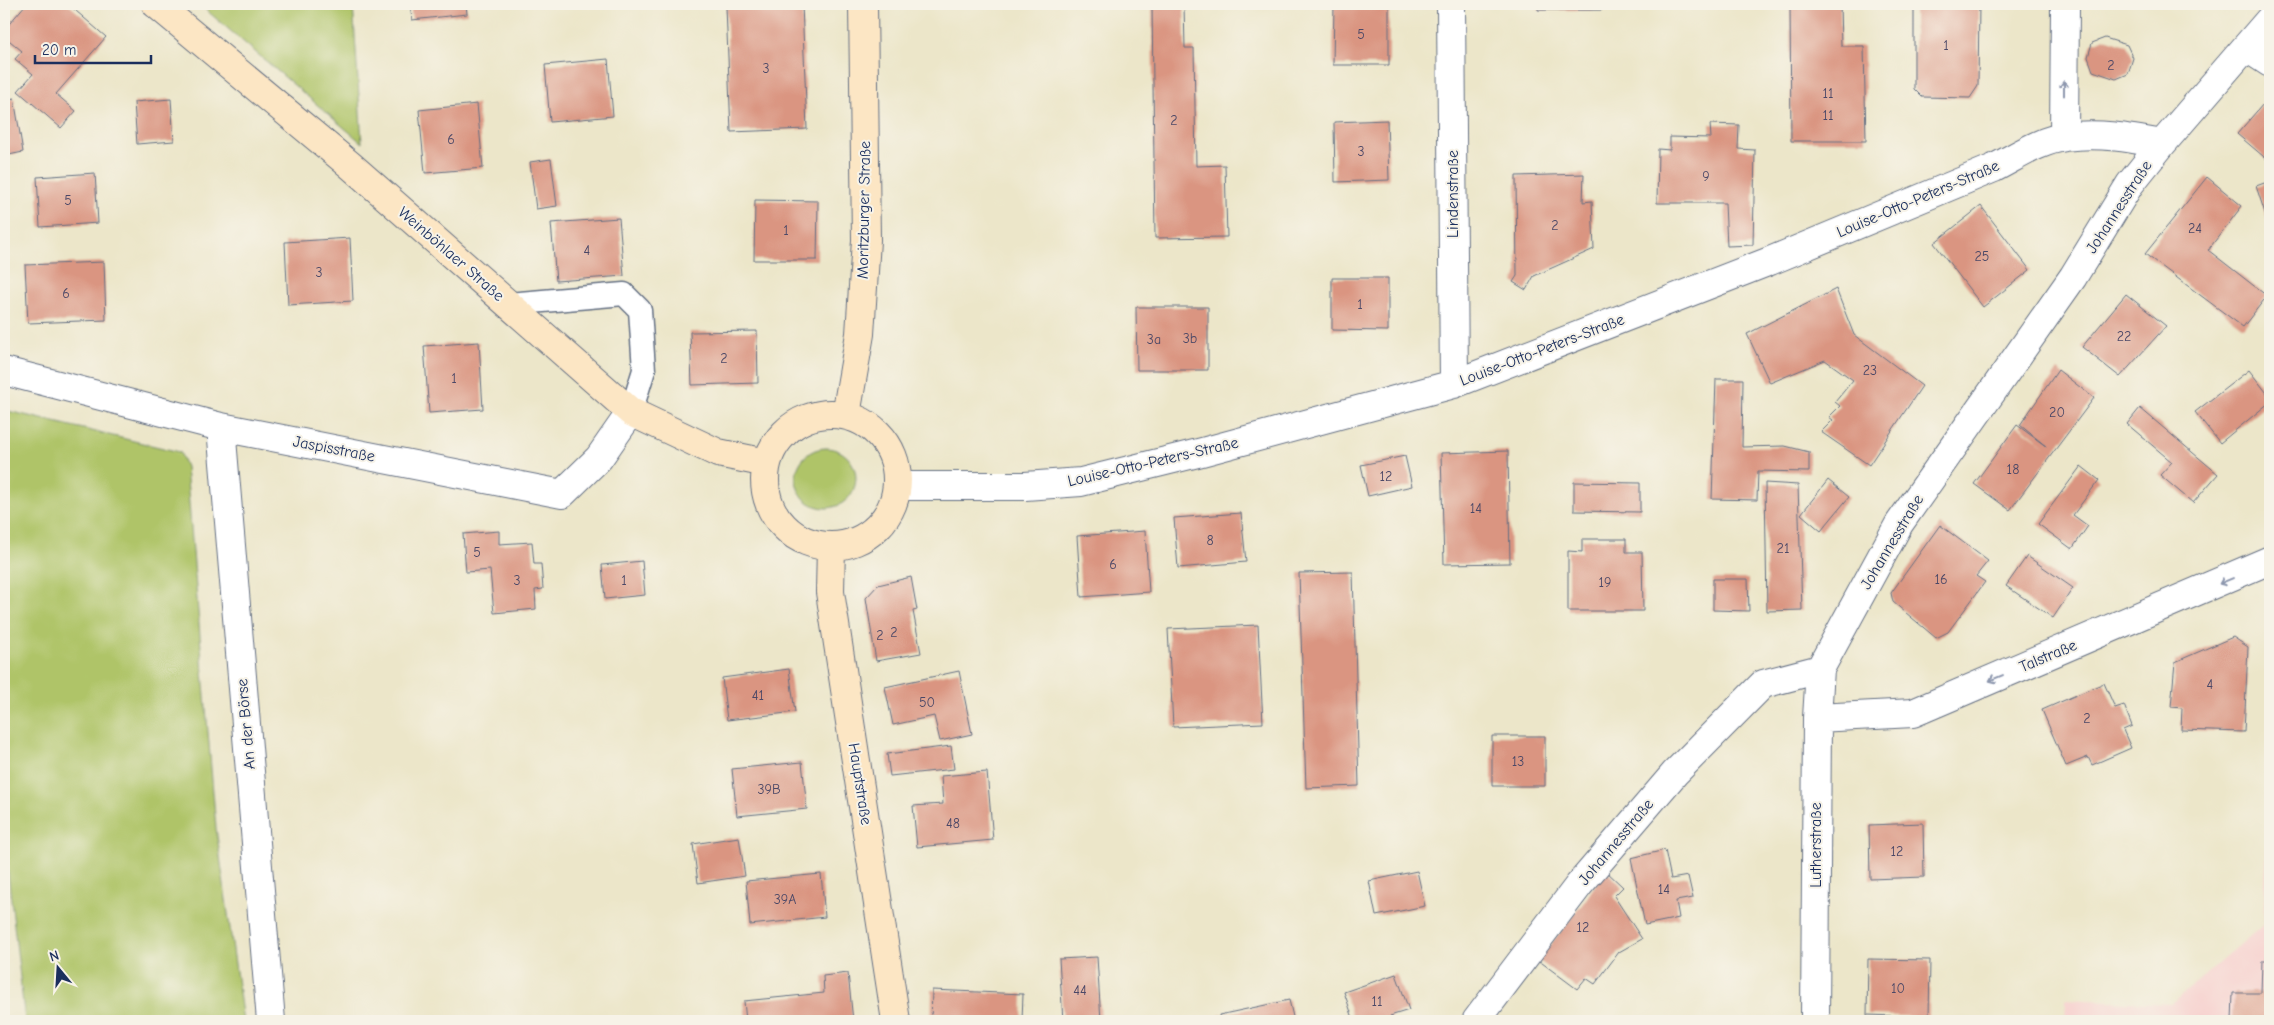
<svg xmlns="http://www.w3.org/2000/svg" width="2274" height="1025" viewBox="0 0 2274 1025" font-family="'Comic Neue',sans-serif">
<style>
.built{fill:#f7d0ce}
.green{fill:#afc468;stroke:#657a63}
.building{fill:#da9581}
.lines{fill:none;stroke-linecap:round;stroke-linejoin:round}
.lane-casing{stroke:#646f83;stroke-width:25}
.street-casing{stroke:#646f83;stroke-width:30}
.secondary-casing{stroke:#646f83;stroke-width:30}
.lane{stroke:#fff;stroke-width:22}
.street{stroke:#fff;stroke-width:28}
.secondary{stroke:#fce6c4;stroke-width:28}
.oneway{stroke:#8d97ae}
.labels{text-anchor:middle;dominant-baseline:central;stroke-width:4;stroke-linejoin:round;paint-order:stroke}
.number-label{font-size:14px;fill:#4b4867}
.street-label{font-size:16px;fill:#1b2f5e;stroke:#f7f3e8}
</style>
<rect width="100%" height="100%" fill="#f7f3e8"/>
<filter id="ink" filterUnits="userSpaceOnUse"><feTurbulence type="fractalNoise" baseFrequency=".02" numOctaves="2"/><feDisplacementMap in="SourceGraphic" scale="10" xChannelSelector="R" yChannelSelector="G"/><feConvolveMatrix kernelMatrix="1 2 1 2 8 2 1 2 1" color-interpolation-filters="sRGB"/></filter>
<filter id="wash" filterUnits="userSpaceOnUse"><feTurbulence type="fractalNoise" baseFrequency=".0096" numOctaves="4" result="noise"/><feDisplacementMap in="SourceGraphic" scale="20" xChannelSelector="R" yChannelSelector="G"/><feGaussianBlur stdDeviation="1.12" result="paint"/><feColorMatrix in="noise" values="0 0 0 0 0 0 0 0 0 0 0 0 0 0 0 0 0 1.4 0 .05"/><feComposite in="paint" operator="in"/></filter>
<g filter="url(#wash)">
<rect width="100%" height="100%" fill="#ece6c9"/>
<!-- built -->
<path class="built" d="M2270,780V1021H2065L2066,999L2171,1004L2263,925Z"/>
<!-- green -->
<path class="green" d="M199,4H353L362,143Z
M4,410L180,452L186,467L216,828L243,1021H25L4,838Z
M796 478a30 30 0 1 1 60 0a30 30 0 1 1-60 0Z"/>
<g id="blocks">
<!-- building -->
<path class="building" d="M26,4H68L106,37L56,94L76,111L61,128L18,91L33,74L15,59L22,51L4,36V30Z
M410,4H466L467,14L412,20Z
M802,4L807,129L731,132L726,7Z
M1334,4H1389V65H1333Z
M1538,4H1602V10H1538Z
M1790,4H1840L1841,46H1864L1866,141H1791Z
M1914,4H1979L1978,86L1970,98L1922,97L1914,89Z
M1184,5L1185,48H1194L1196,166L1225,165L1227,237L1155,238L1152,6Z
M2105,38L2127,45L2133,58L2128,74L2116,79L2093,71L2088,57L2092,43Z
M608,59L613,116L550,122L545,65Z
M2270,96V162L2237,134Z
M14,98L23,152L4,156V100Z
M171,99L174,141L137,144L134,102Z
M477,104L483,168L425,173L419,110Z
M1387,120L1389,180L1335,182L1334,122Z
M1710,124L1739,125L1738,149L1755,150L1753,245L1727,246L1725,203H1657L1658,149L1670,150V137L1711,138Z
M551,159L557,206L536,209L530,162Z
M95,173L98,223L40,227L37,177Z
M1584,174L1583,202L1592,201L1594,249L1534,276L1526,290L1513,282L1517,276L1516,176Z
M2207,177L2242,206L2208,250L2267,296L2243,327L2145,254Z
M2270,181V228L2256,186Z
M755,200L818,201L817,260H754Z
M1981,206L2030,270L1983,307L1934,243Z
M619,218L624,276L556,281L551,223Z
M350,238L353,301L288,305L285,242Z
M104,262L106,320L28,323L25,265Z
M1332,278H1388V331L1332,330Z
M1836,289L1854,335L1922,386L1869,465L1821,432L1833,420L1829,417L1840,406L1835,402L1853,380L1825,360L1770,383L1747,334Z
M2126,294L2166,326L2120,377L2082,347Z
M1136,307H1208V370H1137Z
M757,331L758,383L692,385L690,332Z
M479,342L483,409L429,413L424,346Z
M2058,370L2094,398L2010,510L1974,484L2017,425L2047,447L2020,425Z
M2249,370L2270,397V402L2220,443L2195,412Z
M1716,379H1743L1742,447L1785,446L1809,452V472L1758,471L1757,500L1712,499Z
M2140,408L2218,474L2193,503L2160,475L2172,462L2127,424Z
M1508,451L1510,563L1444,564L1441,453Z
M1405,456L1412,486L1368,496L1361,465Z
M2081,466L2099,480L2073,515L2088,526L2072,549L2038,524Z
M1828,480L1849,497L1821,531L1801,514Z
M1574,482L1640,483V512L1574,511Z
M1765,483L1798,485L1802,610L1767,611Z
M1241,513L1246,562L1178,568L1174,518Z
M1940,525L1988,561L1976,576L1985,582L1948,632L1936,638L1893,602L1891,593Z
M499,531V544L532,542L534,564H541L543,589L535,590L536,609L494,613L490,570L466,572L463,534Z
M1145,531L1149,592L1081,597L1077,536Z
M1582,539H1626V552H1642L1643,611H1568V551L1582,552Z
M2027,556L2073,588L2053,618L2006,586Z
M642,561L645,595L605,599L602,565Z
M1353,572L1359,786L1306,788L1299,573Z
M911,577L917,610L913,611L921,653L876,661L866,598L878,585Z
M1713,579H1748L1749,611L1713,610Z
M1258,625L1263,723L1173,727L1168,629Z
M2233,637L2248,647L2244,732L2181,730L2182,708L2171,707L2175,662Z
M789,669L795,712L727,720L722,678Z
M959,671L972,734L940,741L934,716L893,725L885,687Z
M2104,683L2115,708L2124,705L2132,726L2123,730L2131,748L2092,765L2088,757L2066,766L2042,710Z
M1492,736H1545V786H1492Z
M951,746L954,769L890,776L887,754Z
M802,762L807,809L737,816L732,769Z
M987,772L993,840L917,847L913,806L943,804L941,776Z
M1923,823L1924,877L1870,879L1869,825Z
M739,837L745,876L698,883L693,844Z
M1665,850L1671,879L1688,876L1693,898L1676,901L1679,918L1645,925L1631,858Z
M1605,870L1623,887L1614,896L1642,939L1619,952L1595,984L1586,978L1577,989L1538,960L1584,902Z
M1417,871L1425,906L1376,916L1369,881Z
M821,874L825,917L750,925L746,881Z
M1097,957L1101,1021H1063L1059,959Z
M1868,959L1930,960L1929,1017L1867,1015Z
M2262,961H2270V1021H2232L2233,993H2261Z
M848,973L853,1021H746L744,1001L824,993L823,976Z
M1396,974L1409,1010L1390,1016L1392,1021H1354L1344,992Z
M932,990L1023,994L1022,1021H931Z
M1289,1000L1294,1021H1220L1219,1015Z"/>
</g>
</g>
<g filter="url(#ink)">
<use href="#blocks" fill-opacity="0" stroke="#646f83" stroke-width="1"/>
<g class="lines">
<defs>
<path id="lane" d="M508,304L624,294L640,310L644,370L631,412"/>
<path id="street" d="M1451,4L1454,384
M2247,48L2270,63
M2064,137L2065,4
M4,371L221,427L562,494L599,458L631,412
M221,427L271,1021
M898,486H1025L1081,482L1202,452L1428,391L1454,384L1770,261L1994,168C2016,157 2040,140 2065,137C2098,132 2130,138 2162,144
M1817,718L1913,713L2270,560
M1476,1021L1579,885L1675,773L1763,684L1820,669
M1815,1021L1817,718L1820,669L1899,524L2073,277L2130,184L2162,144L2270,19"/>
<path id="secondary" d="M156,4L350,165L631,412L718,453L767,463
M765 480a66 66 0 1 1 132 0a66 66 0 1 1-132 0Z
M846,415L860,334L866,240L863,4
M831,546L830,592L896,1021"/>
</defs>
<!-- lane casing -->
<use href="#lane" class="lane-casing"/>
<!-- street casing -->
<use href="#street" class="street-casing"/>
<!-- secondary casing -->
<use href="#secondary" class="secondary-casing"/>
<!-- lane -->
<use href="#lane" class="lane"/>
<!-- street -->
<use href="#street" class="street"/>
<!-- secondary -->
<use href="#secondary" class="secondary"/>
</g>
<!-- one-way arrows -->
<defs><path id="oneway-shaft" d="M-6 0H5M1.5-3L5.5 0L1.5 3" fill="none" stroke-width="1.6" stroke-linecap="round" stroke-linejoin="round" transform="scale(1.25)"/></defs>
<g class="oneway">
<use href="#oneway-shaft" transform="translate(2064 88) rotate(-90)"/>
<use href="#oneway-shaft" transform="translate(2226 581) rotate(157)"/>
<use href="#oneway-shaft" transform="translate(1996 678) rotate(157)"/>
</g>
</g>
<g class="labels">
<!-- number labels -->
<g class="number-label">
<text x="1361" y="34">5</text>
<text x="1946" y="45">1</text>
<text x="2111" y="65">2</text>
<text x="766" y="68">3</text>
<text x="1828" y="93">11</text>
<text x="1828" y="115">11</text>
<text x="1174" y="120">2</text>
<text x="451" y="139">6</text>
<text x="1361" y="151">3</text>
<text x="1706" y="176">9</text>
<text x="68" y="200">5</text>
<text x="1555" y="225">2</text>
<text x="2195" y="228">24</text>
<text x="786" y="230">1</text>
<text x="587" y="250">4</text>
<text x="1982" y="256">25</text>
<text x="319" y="272">3</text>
<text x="66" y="293">6</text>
<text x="1360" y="304">1</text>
<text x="2124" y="336">22</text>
<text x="1190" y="338">3b</text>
<text x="1154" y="339">3a</text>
<text x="724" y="358">2</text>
<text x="1870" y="370">23</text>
<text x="454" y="378">1</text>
<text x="2057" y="412">20</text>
<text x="2013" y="469">18</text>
<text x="1386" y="476">12</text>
<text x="1476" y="508">14</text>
<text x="1210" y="540">8</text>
<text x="1783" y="548">21</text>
<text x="477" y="552">5</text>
<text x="1113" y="564">6</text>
<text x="1941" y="579">16</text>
<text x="517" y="580">3</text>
<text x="624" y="580">1</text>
<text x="1605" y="582">19</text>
<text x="894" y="632">2</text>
<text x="880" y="635">2</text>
<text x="2210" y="684">4</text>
<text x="758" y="695">41</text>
<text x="927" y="702">50</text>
<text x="2087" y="718">2</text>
<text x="1518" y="761">13</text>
<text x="769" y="789">39B</text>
<text x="953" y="823">48</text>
<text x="1897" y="851">12</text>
<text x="1664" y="889">14</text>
<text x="785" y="899">39A</text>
<text x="1583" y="927">12</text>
<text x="1898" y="988">10</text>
<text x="1080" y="990">44</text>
<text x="1377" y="1001">11</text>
</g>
<!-- street labels -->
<g class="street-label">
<text transform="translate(1453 194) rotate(-90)">Lindenstraße</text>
<text transform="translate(1918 199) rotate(-23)">Louise-Otto-Peters-Straße</text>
<text transform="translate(2119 207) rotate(-57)">Johannesstraße</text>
<text transform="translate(864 210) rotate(-89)">Moritzburger Straße</text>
<text transform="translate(451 254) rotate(41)">Weinböhlaer Straße</text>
<text transform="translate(1542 350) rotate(-21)">Louise-Otto-Peters-Straße</text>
<text transform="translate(334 449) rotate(11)">Jaspisstraße</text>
<text transform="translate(1153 462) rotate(-13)">Louise-Otto-Peters-Straße</text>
<text transform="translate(1892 542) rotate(-59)">Johannesstraße</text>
<text transform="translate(2048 656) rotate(-23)">Talstraße</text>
<text transform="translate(246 724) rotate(-95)">An der Börse</text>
<text transform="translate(860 784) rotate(81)">Hauptstraße</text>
<text transform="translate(1616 842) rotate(-50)">Johannesstraße</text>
<text transform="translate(1816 845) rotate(-90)">Lutherstraße</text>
</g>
</g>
<!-- margin -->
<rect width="2274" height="1025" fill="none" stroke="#f7f3e8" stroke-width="20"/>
<!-- north arrow -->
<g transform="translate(58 968) rotate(342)" stroke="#f7f3e8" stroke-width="4" paint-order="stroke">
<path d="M0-4L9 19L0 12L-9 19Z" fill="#1b2f5e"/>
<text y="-8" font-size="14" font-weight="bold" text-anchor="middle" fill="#1b2f5e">N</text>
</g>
<!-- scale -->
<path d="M35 55v8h116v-8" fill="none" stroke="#1b2f5e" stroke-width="2.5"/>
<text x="42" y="55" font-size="15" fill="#1b2f5e" stroke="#f7f3e8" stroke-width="4" paint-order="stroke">20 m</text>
</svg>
